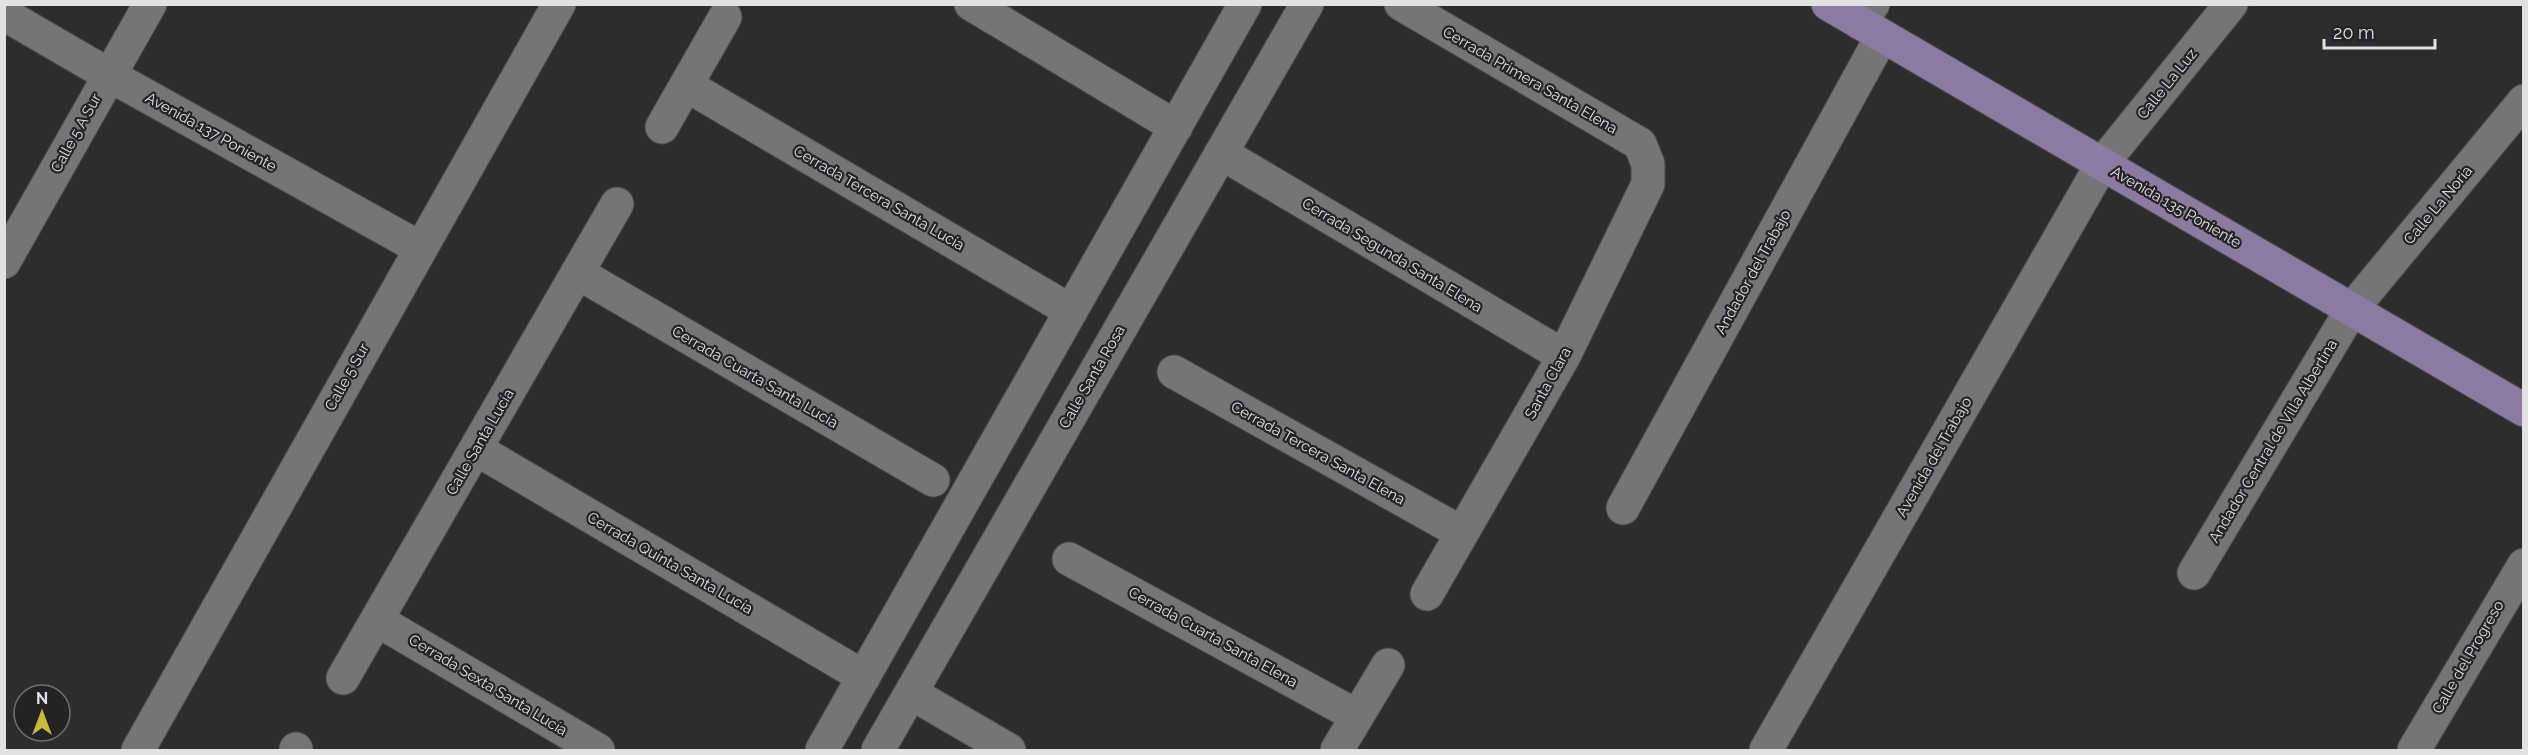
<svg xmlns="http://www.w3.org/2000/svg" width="2528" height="755" viewBox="0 0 2528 755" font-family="Raleway,sans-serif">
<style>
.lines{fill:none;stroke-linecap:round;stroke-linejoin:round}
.minor-casing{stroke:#4b4a4c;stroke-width:35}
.major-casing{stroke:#4b4a4c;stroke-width:35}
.minor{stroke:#757477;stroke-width:33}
.major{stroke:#8b7ba1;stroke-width:33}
.labels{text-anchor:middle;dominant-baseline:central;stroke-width:4.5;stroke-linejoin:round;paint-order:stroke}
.street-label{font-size:15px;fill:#e2e2e4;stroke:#242225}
</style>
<rect width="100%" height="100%" fill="#2d2c2f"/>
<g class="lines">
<defs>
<path id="minor" d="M971,4L1176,127
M1401,4L1640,144L1648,164V184L1564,356L1427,594
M4,14L109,75L420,248
M1860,23L1873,4
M686,85L1071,311
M662,127L725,17
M1221,153L1564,356
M4,262L150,4
M578,273L933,480
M1174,372L1462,533
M476,449L864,677
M1623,508L1882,36
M1069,559L1357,716
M2194,573L2352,309L2524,101
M377,620L598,750
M343,678L617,204
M911,693L1009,750
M138,750L559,4
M296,750V749
M822,750L1245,4
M878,750L1307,4
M1337,750L1388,665
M1766,750L2102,164L2231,4
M2414,750L2524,565"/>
<path id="major" d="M1828,4L2524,410"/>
</defs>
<!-- minor casing -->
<use href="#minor" class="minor-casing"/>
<!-- major casing -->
<use href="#major" class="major-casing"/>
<!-- minor -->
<use href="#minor" class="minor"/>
<!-- major -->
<use href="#major" class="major"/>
</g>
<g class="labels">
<!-- street labels -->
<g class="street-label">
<text transform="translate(1530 80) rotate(30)">Cerrada Primera Santa Elena</text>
<text transform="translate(2167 84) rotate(-51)">Calle La Luz</text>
<text transform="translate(211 132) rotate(29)">Avenida 137 Poniente</text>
<text transform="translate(76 133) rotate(-61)">Calle 5 A Sur</text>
<text transform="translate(879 198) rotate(30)">Cerrada Tercera Santa Lucía</text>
<text transform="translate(2438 205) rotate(-50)">Calle La Noria</text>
<text transform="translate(2176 207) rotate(30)">Avenida 135 Poniente</text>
<text transform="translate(1392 255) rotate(31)">Cerrada Segunda Santa Elena</text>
<text transform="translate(1753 272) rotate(-61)">Andador del Trabajo</text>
<text transform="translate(347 377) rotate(-61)">Calle 5 Sur</text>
<text transform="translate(755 377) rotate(30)">Cerrada Cuarta Santa Lucía</text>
<text transform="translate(1092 377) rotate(-60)">Calle Santa Rosa</text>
<text transform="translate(1548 383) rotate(-61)">Santa Clara</text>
<text transform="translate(2273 441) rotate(-59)">Andador Central de Villa Albertina</text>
<text transform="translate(480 442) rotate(-60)">Calle Santa Lucía</text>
<text transform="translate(1318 453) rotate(29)">Cerrada Tercera Santa Elena</text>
<text transform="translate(1934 457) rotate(-60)">Avenida del Trabajo</text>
<text transform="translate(670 563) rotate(30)">Cerrada Quinta Santa Lucía</text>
<text transform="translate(1213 637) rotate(29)">Cerrada Cuarta Santa Elena</text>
<text transform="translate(2468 657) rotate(-60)">Calle del Progreso</text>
<text transform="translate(488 685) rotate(31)">Cerrada Sexta Santa Lucía</text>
</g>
</g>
<!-- border -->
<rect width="2528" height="755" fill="none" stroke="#e2e2e4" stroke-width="12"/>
<!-- north arrow -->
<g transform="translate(42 713)"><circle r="28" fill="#242225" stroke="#706f71" stroke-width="1.5"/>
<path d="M0-4.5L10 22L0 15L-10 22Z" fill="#c5bc3d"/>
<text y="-9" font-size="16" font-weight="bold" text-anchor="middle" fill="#e2e2e4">N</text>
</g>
<!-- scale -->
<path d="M2324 39v9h111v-9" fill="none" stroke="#e2e2e4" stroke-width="3"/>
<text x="2333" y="39" font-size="18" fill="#e2e2e4" stroke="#242225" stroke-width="4.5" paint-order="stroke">20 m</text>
</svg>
